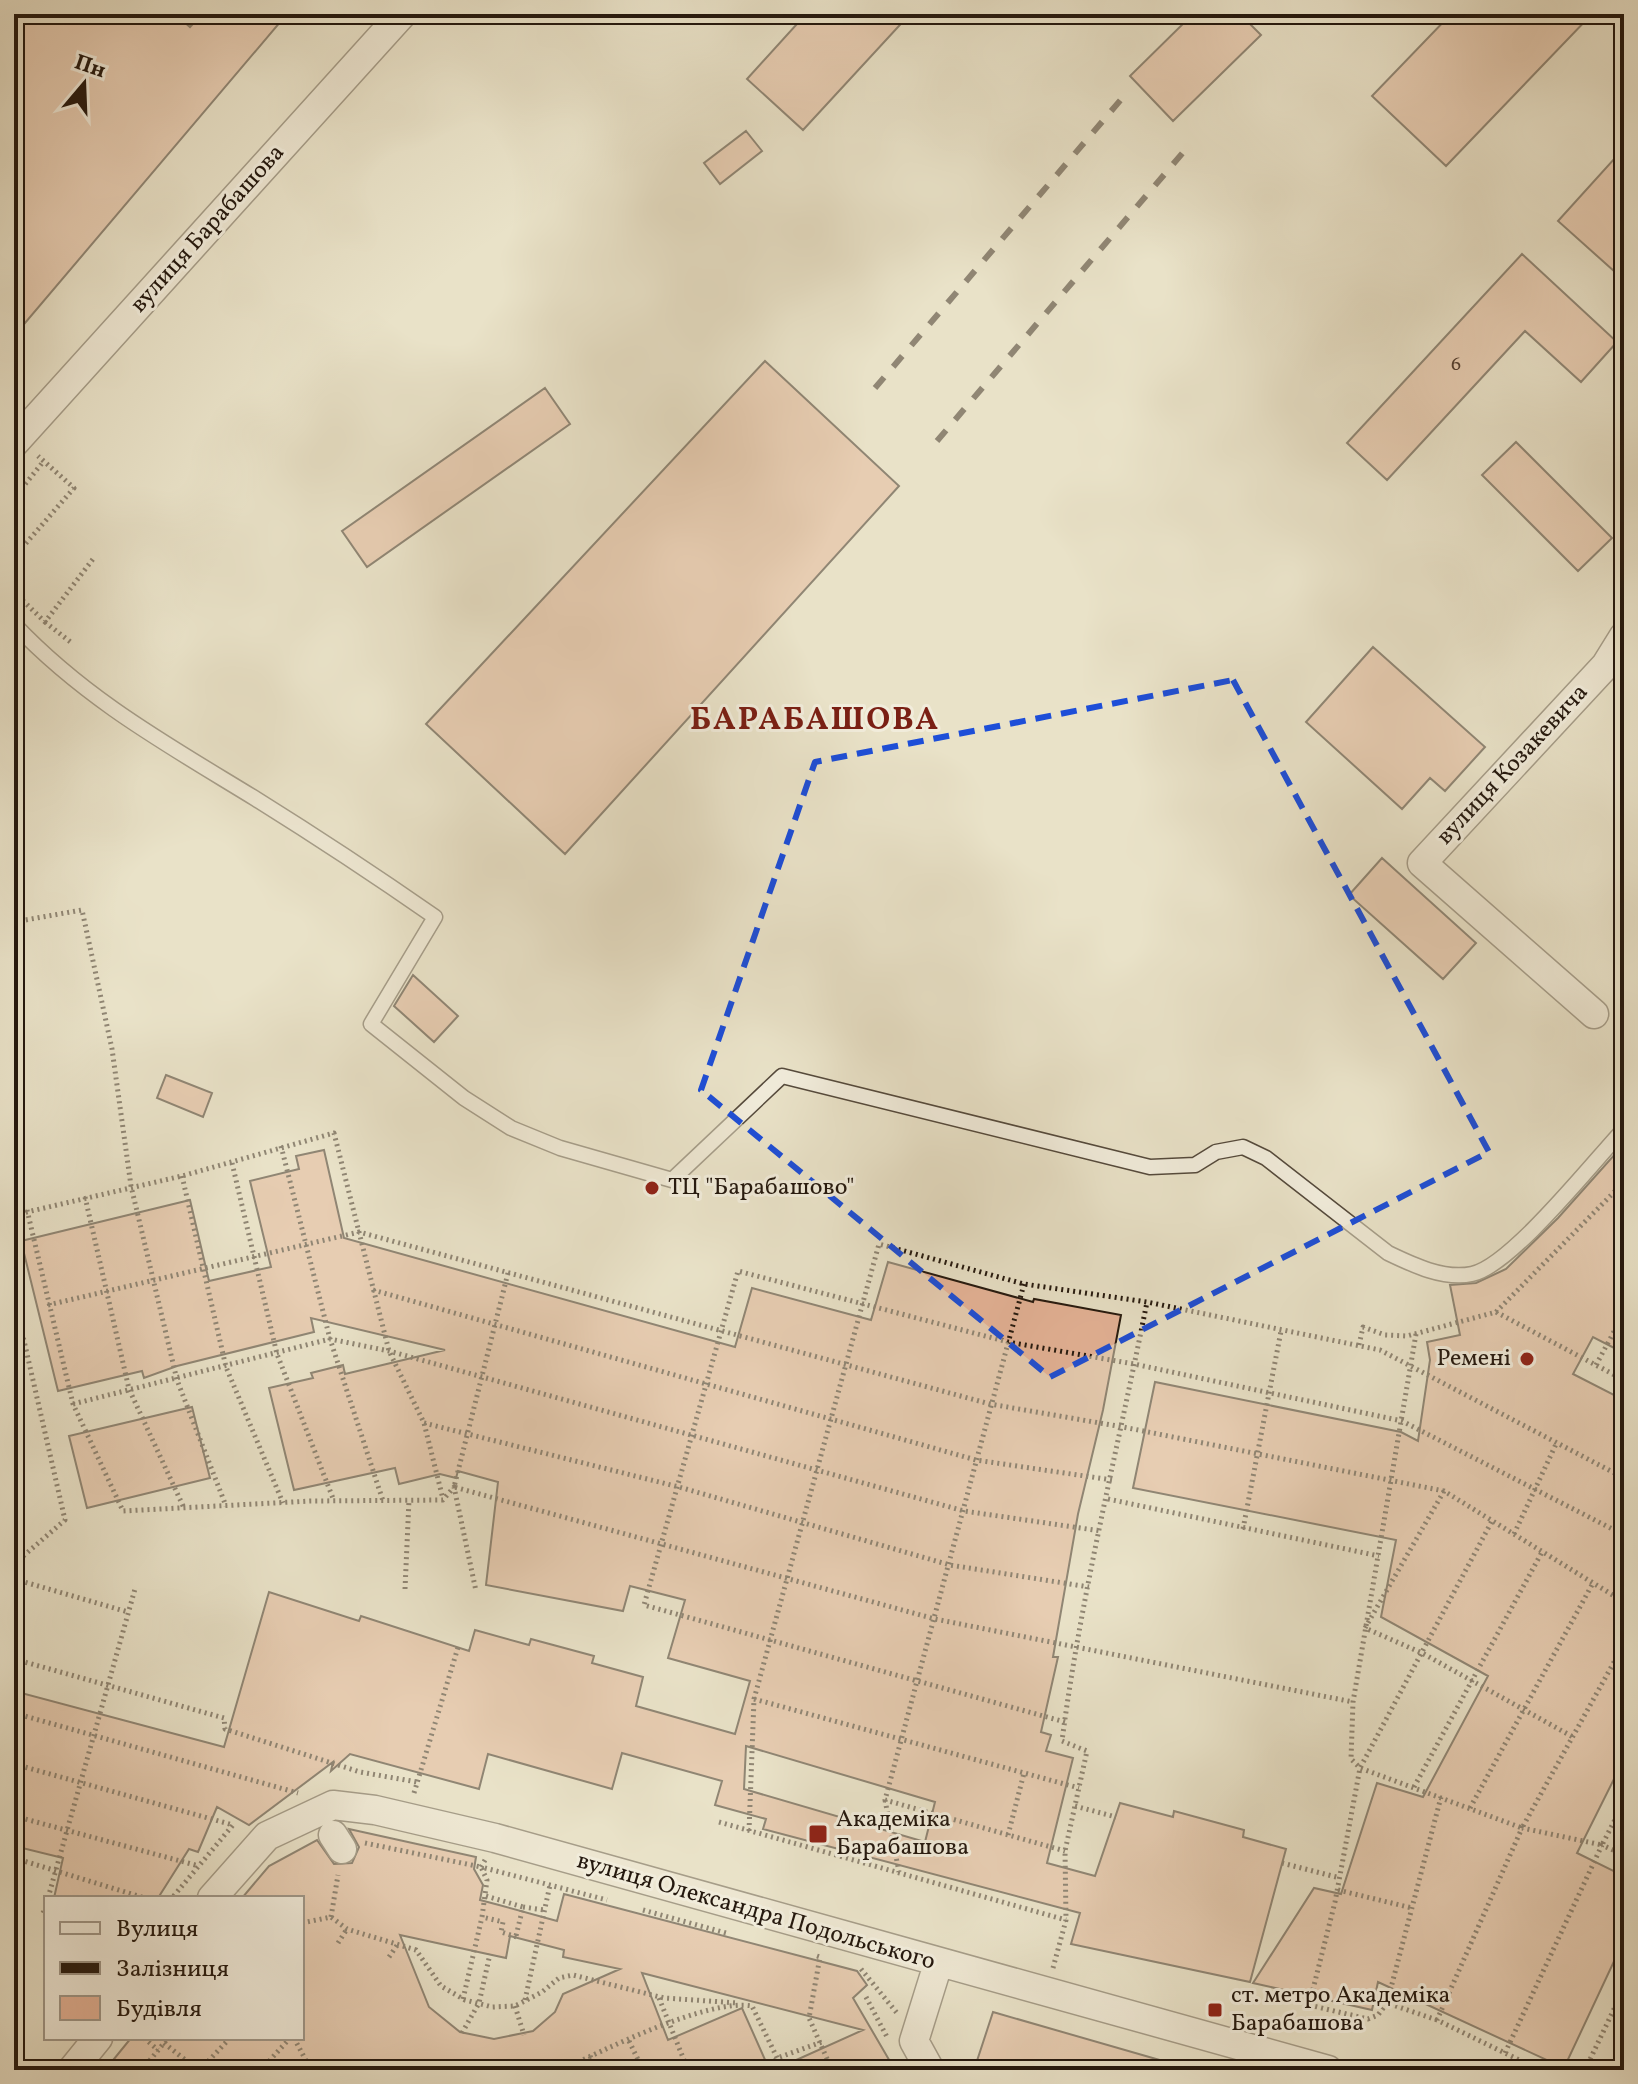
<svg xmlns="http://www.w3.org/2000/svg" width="1638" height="2084" viewBox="0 0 1638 2084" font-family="Vollkorn,serif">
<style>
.building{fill:#e5b397;stroke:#24180e;stroke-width:2;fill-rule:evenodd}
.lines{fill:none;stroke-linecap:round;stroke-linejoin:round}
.lane-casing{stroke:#554a3c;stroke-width:17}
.street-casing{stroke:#554a3c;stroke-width:31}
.path{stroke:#24180e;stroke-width:5;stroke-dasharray:2 4;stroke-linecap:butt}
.lane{stroke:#f1ecdb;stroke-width:14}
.street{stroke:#f1ecdb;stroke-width:28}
.rail{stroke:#24180e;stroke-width:6;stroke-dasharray:14 14;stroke-linecap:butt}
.marked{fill:none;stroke:#1d4ed8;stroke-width:6;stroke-dasharray:16 10;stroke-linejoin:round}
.poi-dot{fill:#8f2418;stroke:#f1ecdb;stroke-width:3}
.labels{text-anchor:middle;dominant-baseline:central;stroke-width:6;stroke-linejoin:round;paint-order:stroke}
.number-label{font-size:20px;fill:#543f30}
.street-label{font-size:24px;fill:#24180e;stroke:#f1ecdb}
.poi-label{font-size:24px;fill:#24180e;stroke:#f1ecdb;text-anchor:start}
.district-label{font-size:32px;font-weight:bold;letter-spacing:2px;fill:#7a1f14;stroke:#f1ecdb}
</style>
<rect width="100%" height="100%" fill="#e9e2c8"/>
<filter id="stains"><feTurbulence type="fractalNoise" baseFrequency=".0025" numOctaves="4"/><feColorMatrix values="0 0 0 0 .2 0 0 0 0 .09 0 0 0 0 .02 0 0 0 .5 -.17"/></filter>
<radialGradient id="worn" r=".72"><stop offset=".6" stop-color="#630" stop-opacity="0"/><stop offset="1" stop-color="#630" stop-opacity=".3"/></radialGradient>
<!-- building -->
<path class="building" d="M14,14H175L190,27L202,14H287L14,336Z
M806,14H910L803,130L747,79Z
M1193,14H1240L1261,35L1173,121L1130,76Z
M1451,14H1592L1446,166L1372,96Z
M746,131L762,151L720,184L704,163Z
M1624,148V280L1558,221Z
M1522,254L1617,342L1581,382L1525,331L1387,480L1347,443Z
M765,361L899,486L565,854L426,724Z
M545,388L570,424L367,567L342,531Z
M1516,442L1612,538L1578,571L1482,475Z
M1373,647L1485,747L1445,791L1430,778L1402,809L1306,722Z
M1382,858L1476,943L1443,979L1349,895Z
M413,975L458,1016L434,1042L394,1006Z
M166,1075L212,1093L203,1117L157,1098Z
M1624,1144V1353L1593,1337L1573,1374L1624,1400V1759L1577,1853L1624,1876V1940L1564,2068L1378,1982L1372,2010L1253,1983L1314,1888L1341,1894L1377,1783L1423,1797L1488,1676L1381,1617L1396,1540L1133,1488L1155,1382L1401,1432L1418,1441L1430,1360L1427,1342L1460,1335L1450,1285L1476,1283L1506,1269L1558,1218Z
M324,1150L344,1238L735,1347L752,1288L871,1320L888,1262L1033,1302L1034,1299L1121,1315L1103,1410L1078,1514L1053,1657H1058L1041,1732L1051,1735L1046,1751L1073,1758L1047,1863L1095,1876L1120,1803L1173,1817L1174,1811L1244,1830L1243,1837L1286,1849L1250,1982L1071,1944L1080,1913L763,1829L766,1819L715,1805L722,1781L622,1753L612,1789L488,1754L479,1789L350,1754L331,1771L333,1762L249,1825L217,1807L198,1852L189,1849L158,1898H54L63,1858L14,1846V1691L224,1747L269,1592L359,1621L361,1616L469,1651L475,1630L529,1645L531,1639L594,1656L592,1663L643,1677L636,1706L735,1734L750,1681L668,1658L685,1600L630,1586L623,1611L486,1585L498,1482L458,1471L456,1478L440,1474L399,1484L395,1468L294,1490L269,1388L313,1378L311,1373L343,1365L345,1374L445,1350L311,1318L314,1332L177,1366L144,1378L142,1371L58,1391L21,1241L190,1200L209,1281L271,1267L250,1181L299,1169L296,1156ZM746,1746L935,1802L925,1842L744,1789Z
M192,1407L210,1478L87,1508L69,1436Z
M349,1829L476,1857L474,1869L483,1885L480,1900L499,1905L557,1921L564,1894L857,1971L867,1985L853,1998L895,2070H774L863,2030L642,1973L668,2040L742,2008L766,2062L746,2070H105L131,2038H302V1898H242L269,1866L317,1840L334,1864L352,1863L359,1847ZM400,1935L506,1958L510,1936L564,1950L563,1957L620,1969L563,1994L555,2012L533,2031L494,2039L460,2032L429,2007Z
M993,2012L1177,2065L1176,2070H974Z"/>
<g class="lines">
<defs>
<path id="lane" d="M14,624C86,700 168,745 256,799C317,837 376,876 435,917L371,1024L464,1098L511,1128L560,1148L672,1180L782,1076L1150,1167L1195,1165L1216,1152L1243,1147L1266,1158L1388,1253C1413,1265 1444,1280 1472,1274C1511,1266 1593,1162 1624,1129"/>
<path id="street" d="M14,443L402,14
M1594,1014L1422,863L1606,665L1624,636
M333,1835L342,1849
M212,1898L267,1836L333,1805L375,1810L495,1838L1328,2070
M72,2070L98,2038
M930,2070L914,2041L938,1964"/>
</defs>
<!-- lane casing -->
<use href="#lane" class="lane-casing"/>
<!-- street casing -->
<use href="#street" class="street-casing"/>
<!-- path -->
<path class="path" d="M14,498L43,462
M14,557L74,488L38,456
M14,592L45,622L93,559
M45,622L73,644
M14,922L82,910L112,1049L131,1186L177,1380L226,1506
M281,1146L330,1339L383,1501
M232,1163L277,1354L334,1501
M182,1176L226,1367L283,1503
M85,1197L129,1389L184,1508
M27,1210L73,1404L123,1511L311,1501L443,1500L454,1487L476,1591
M14,1215L182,1176L334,1133L389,1351L424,1423L443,1499
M508,1273L454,1487L935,1619L1353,1702
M1024,1284L885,1800L1065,1851
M373,1290L976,1460L1112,1480
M14,1297L65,1520L14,1564
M48,1305L359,1232L990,1404L1123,1427L1444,1491L1624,1602
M1496,1312L1624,1380
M1416,1334L1353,1702L1351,1759L1360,1768L1522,1828L1624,1644
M1359,1345L1363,1327L1385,1335L1407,1336L1496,1312L1624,1182
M1596,1365L1624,1313
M73,1404L330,1339L389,1351L964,1511L1101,1531
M424,1423L679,1487L950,1565L1089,1587
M1444,1491L1365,1628L1422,1653L1573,1737
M1108,1499L1379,1556
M1243,1529L1281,1331
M1514,1534L1557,1442
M14,1579L128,1612
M405,1589L409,1500
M14,1659L224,1718L225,1729L360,1772L417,1782
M754,1699L1079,1788
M14,1713L298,1793
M1065,1722L644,1605L738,1271L1008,1342L1134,1364L1402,1421L1624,1535
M14,1764L233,1825L172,1898
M1414,1787L1542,1552
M414,1793L459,1644
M885,1800L899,1872
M1075,1806L1116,1817
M1470,1808L1593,1583
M14,1816L199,1866
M719,1822L1066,1920
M749,1831L754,1699L879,1244L1024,1284L1147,1302L1380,1350L1624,1478
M1008,1835L1024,1773
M365,1843L481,1867L487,1880L482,1917L503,1922L501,1932L520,1938
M14,1858L145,1898
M485,1860L481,1867L607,1900
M1282,1863L1340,1878
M1338,1890L1412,1908
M486,1896L523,1907L516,1936
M48,1898L135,1589
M523,1907L544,1910
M643,1910L726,1933
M43,1913L46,1906
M331,1917L338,1875
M302,1923L331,1917L347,1929L416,1950L441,1986L465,2000L492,2007L515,2006L542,1992L559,1978L573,1975L664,1998L738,2003
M338,1943L347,1929
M817,1956L820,1957L809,2018L832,2070
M389,1957L398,1944
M1053,1968L1066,1920L1065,1851L1087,1751L1062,1741C1081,1594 1118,1448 1147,1302
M861,1969L897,2013
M866,1997L887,2037
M659,1998L688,2070
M463,1999L482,1917
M525,2000L550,1885
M1387,2003L1378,2015L1368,2019L1309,2005L1335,1902L1360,1768L1492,1521
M515,2006L524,2035
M1437,2020L1387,2003L1441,1797
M462,2033L479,2003L490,1954
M144,2038L158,2050
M294,2038L311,2070L318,2061
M629,2041L643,2070
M164,2043L198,2070
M1505,2053L1602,1845L1624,1855
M590,2056L597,2070
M536,2066L538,2070
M142,2070L168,2038
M200,2070L230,2038
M261,2070L290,2038
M562,2070C603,2050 709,1998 752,2006L783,2070
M768,2070L777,2058L822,2042
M1540,2070L1437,2020L1522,1828L1602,1845L1624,1802
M1585,2070L1624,1988"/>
<!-- lane -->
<use href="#lane" class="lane"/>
<!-- street -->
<use href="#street" class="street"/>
<!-- rail -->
<path class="rail" d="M875,388L1124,96
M937,441L1186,149"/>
</g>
<!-- marked area -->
<path d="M0 0H1638V2084H0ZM1233,680L1489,1152L1050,1377L701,1090L815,762Z" fill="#e9e2c8" fill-opacity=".55" fill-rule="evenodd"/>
<path class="marked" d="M1233,680L1489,1152L1050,1377L701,1090L815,762Z"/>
<!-- markers -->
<g class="poi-dot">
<circle cx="652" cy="1188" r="8"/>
<circle cx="1527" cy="1359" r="8"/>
<rect x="808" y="1824" width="20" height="20" rx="4"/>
<rect x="1207" y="2002" width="16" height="16" rx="4"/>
</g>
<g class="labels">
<!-- number labels -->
<g class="number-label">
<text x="1456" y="365">6</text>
</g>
<!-- street labels -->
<g class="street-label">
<text transform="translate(208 229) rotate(-48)">вулиця Барабашова</text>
<text transform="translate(1513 765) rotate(-47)">вулиця Козакевича</text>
<text transform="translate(756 1912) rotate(16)">вулиця Олександра Подольського</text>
</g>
<!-- poi labels -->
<g class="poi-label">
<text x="668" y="1188">ТЦ "Барабашово"</text>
<text x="1511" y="1359" text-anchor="end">Ремені</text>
<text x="836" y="1820">Академіка<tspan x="836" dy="28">Барабашова</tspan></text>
<text x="1231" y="1996">ст. метро Академіка<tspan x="1231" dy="28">Барабашова</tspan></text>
</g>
<!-- district labels -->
<g class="district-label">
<text x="815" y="721">БАРАБАШОВА</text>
</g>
</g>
<!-- margin -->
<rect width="1638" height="2084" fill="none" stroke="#e9e2c8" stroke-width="48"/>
<rect x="16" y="16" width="1606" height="2052" fill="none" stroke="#24180e" stroke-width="4"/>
<rect x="24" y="24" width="1590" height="2036" fill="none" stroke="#24180e" stroke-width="2"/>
<!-- legend -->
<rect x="44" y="1896" width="260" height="144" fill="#f1ecdb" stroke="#9f9789" stroke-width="2"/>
<rect x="60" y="1922" width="40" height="12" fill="#f1ecdb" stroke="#9f9789" stroke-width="2"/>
<text x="116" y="1936" font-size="24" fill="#24180e">Вулиця</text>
<rect x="60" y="1962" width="40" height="12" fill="#24180e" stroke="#9f9789" stroke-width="2"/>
<text x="116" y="1976" font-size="24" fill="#24180e">Залізниця</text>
<rect x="60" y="1996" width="40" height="24" fill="#e5b397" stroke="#9f9789" stroke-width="2"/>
<text x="116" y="2016" font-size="24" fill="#24180e">Будівля</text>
<!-- north arrow -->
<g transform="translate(84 84) rotate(19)" stroke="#f1ecdb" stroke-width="6" paint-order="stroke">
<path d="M0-6L14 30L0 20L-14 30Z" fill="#24180e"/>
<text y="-12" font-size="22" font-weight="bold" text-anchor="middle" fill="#24180e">Пн</text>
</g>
<rect width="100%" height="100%" filter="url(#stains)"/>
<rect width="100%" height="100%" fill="url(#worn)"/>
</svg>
